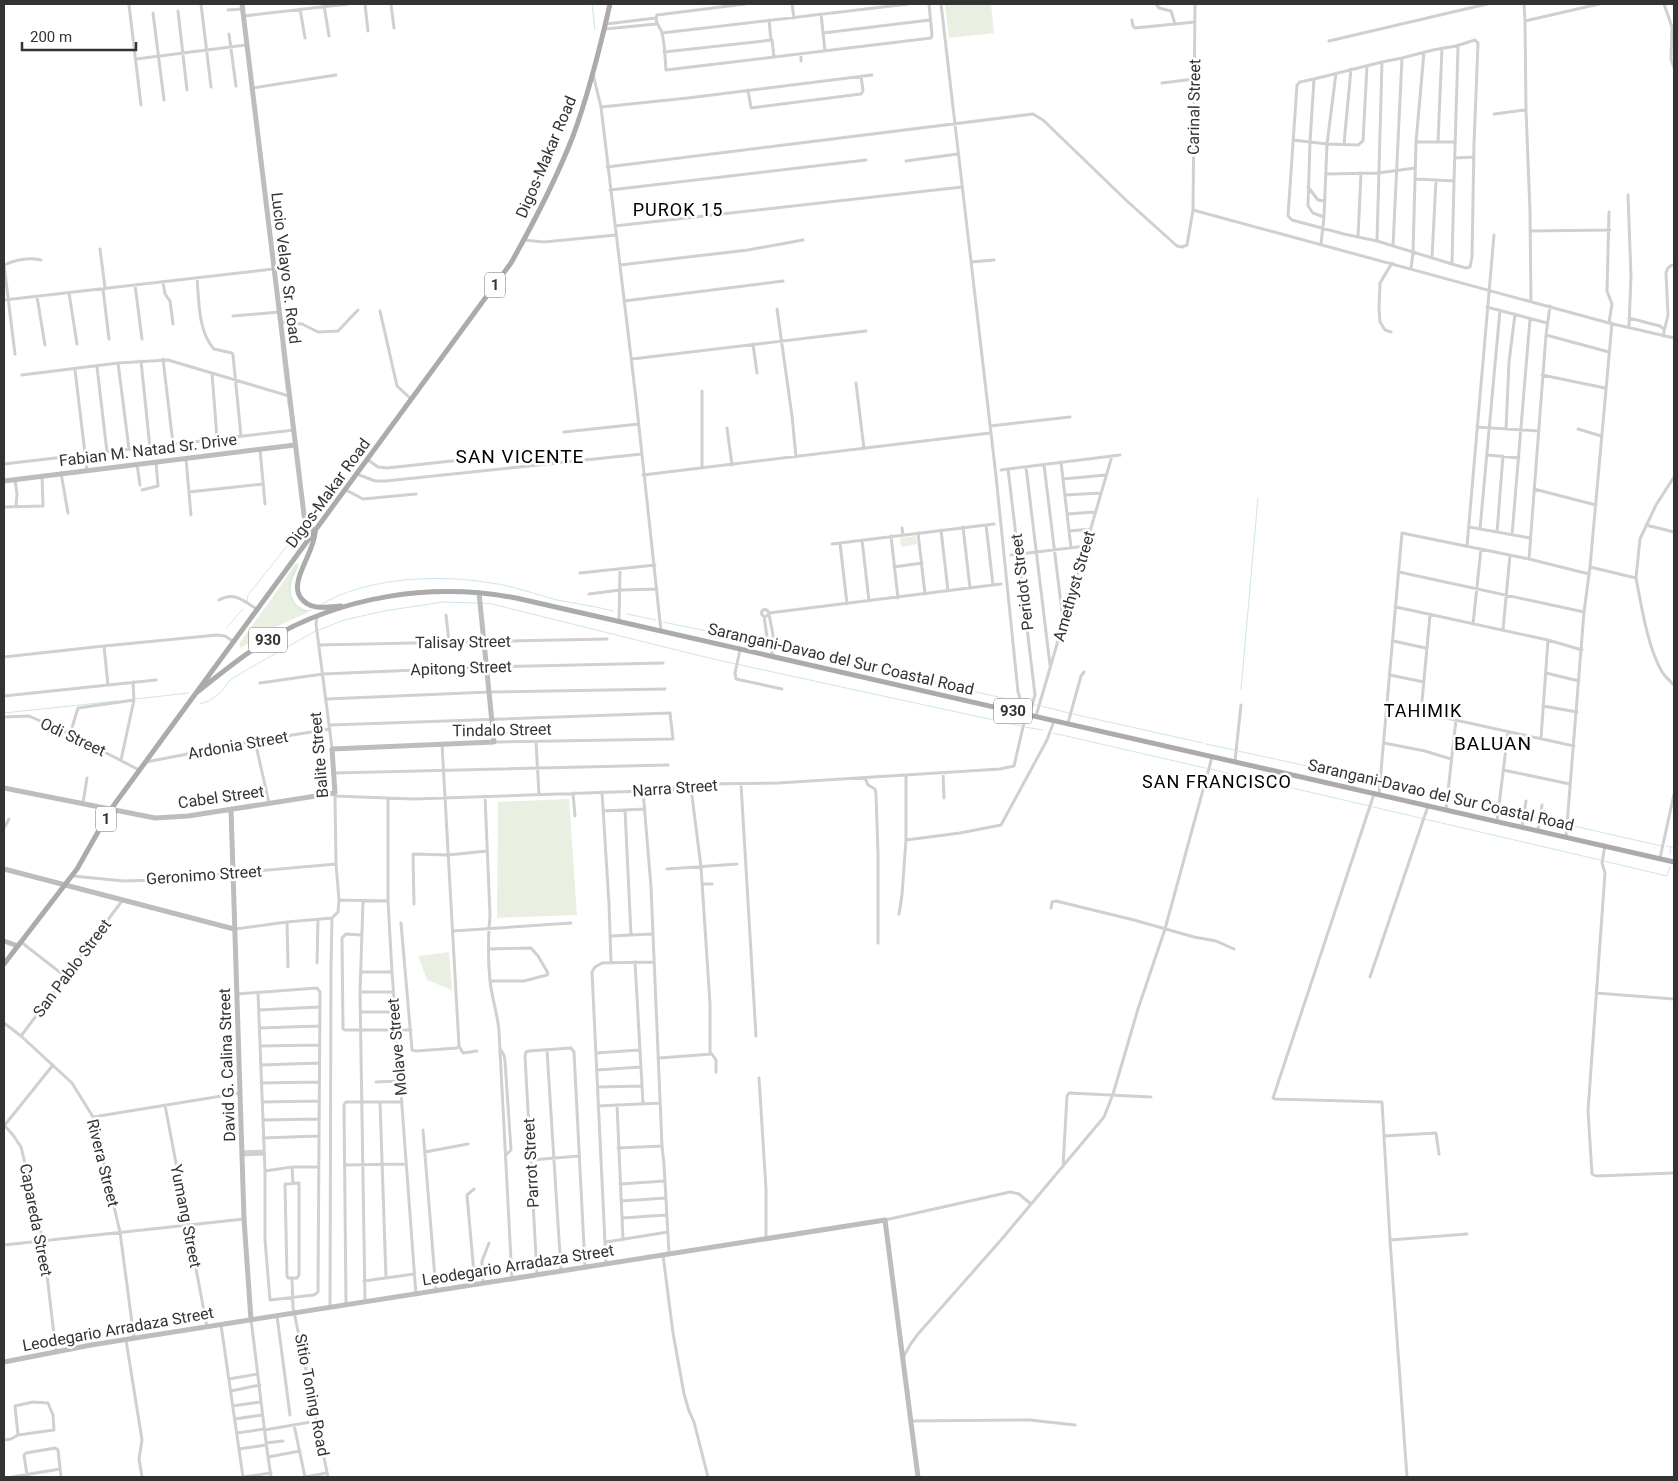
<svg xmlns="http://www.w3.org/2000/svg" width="1678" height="1481" viewBox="0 0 1678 1481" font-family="Roboto,sans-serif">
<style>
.green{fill:#eaf0e1}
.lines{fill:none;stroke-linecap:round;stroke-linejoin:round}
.stream{stroke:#cce6f0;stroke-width:1}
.street{stroke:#d0d0d0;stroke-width:3}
.secondary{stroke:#bdbdbd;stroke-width:5}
.primary{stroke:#ababab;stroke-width:5}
.labels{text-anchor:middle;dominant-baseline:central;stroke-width:5;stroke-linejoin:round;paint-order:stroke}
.shield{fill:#fff;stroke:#707070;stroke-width:1}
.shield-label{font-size:15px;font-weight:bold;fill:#333}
.street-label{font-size:16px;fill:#333;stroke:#fff}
.neighbourhood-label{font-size:18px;letter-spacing:1px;fill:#000;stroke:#fff}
.quarter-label{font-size:19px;letter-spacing:1px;fill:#000;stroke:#fff}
</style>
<rect width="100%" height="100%" fill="#fff"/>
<!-- green -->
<path class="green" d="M945,4H991L994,33L949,38Z
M916,536L917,544L901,547L900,538Z
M298,563L299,566C293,577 286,592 296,604C300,608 306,609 309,612L271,629L241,648L239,645L241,641L270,601L295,564Z
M569,799L577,915L497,918L498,802Z
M449,952L452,990L427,980L418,956Z"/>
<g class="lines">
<!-- stream -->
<path class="stream" d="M592,4L595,30
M281,346L286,390
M287,399L289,408
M317,504L322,497
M309,517L314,510
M300,530V537
M297,567C295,571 291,577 290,582C287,595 296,615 311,610
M247,602L248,595L303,526L302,514
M482,603L492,604L713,659L1021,726
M320,605C366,577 439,574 491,583C513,586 535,594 557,600C576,604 595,606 613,611
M627,614L656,620
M663,622L765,643
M227,627L243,609
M778,647L1020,702
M1241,689L1258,498
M136,699L188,693
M1024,703L1029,704
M200,704L209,701L221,692L230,680L248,669L314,632L344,620L384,611L443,602L478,603
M1034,705H1036
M1041,706L1069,713
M4,713L117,701
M1073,714L1203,743
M1025,727L1043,730
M1053,733L1205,768
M1206,744L1235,750
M1238,751L1445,796
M1211,769L1600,860
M1449,797L1496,807
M1501,808L1522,815
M1525,816L1537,818
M1541,819L1566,824
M1569,825L1662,846
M1666,846L1674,848
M1670,854L1671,847
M1604,861L1667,876L1670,867"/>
<!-- street -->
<path class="street" d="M201,4L211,87
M365,4L368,31
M391,4L394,28
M745,4L657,15C654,23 660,26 662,33C665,45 665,59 666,70L931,38L932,35L929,4
M792,4L794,18
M941,4L996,476L1018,692L1022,704L1021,713
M1156,4L1159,8L1171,11L1175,24
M1524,4L1525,21L1526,110L1530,212L1531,301
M1664,4L1672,27L1671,59L1674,68
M129,5L141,105
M324,5L329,36
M300,9L305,38
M228,10L242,9
M178,11L187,90
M153,13L164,100
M821,14L825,51
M244,16L348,4
M769,20L771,40
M1132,20L1133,26L1135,28L1195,22
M1525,21L1599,4
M606,24L656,18
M605,29L656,24
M662,33L908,4
M823,33L930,20
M229,34L236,86
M1329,41L1487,4
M664,52L772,40L774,57
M801,54V61
M1402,58L1433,50L1456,46L1458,48L1454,181
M136,59L246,45
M1336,73L1327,144L1358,145L1363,141L1367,66
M593,74L601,107L636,399L661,631
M1314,79L1300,82L1297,85L1288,216L1292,220L1344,234L1377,241L1452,264
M1162,83L1194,79
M252,88L336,75
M748,90L751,108L861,94L863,91L861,76
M601,107L688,98L872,75
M1494,114L1525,110
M1293,140L1327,144L1324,217L1321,244
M1416,142H1455
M1438,142L1442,48
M1344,144L1351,69
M1455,158L1474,157
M906,161L958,154
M607,167L1033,114L1043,120L1127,201L1177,246L1182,247L1187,245L1193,210L1609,323L1674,338
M1326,174L1378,173L1415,168
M1415,179L1416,142L1424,52
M1308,187L1318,200L1324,201
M610,190L866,160
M1628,195L1631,276L1629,327
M1193,210L1195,4
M1324,217L1313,213L1308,206L1310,142L1314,79L1382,62
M615,226L962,187
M1530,231L1610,230
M1358,237L1361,173
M524,240L544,242L616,235
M1377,241L1382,62L1402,58L1393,246
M100,249L105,288
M1432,258L1436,180
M971,262L994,260
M4,265L15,354
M4,265C15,260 29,257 41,260
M620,265L748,250L803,240
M1411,268L1413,253L1415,179L1454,181L1452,264L1466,268L1470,267L1472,257L1474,144L1478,43L1475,40L1456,46
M197,278C199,300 198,332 214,349L232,353L233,355L241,436
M163,282L165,294L170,301L173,324
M135,285L142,339
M103,289L109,339
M69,293L77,344
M37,297L45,345
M4,300L273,269
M624,301L783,281
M1487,307L1547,323
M777,309L792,416L796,457
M380,311L397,386L411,399
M233,316L279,312
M1629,318L1660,326L1664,329
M281,322L302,324L318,332L338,331L358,310
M1609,323L1612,304L1607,291L1609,212
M1391,332L1385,330L1380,322L1379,308L1380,283L1392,263
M1546,335L1609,352
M1663,336L1668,315L1666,273L1668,268L1672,265
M753,344L757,373
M163,359L173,444
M632,359L866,331
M141,361L150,448
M118,363L129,449
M97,367L107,452
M75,370L87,470
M212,373L217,438
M22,375L118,363L168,360L289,396
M1542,375L1605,388
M856,383L864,449
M702,391V468
M990,426L1070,417
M1477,427L1539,431
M727,428L732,465
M1506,429L1509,362L1515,314
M1578,429L1601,436
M564,432L639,424
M260,449L265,504
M1488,455L1519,458
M186,459L191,515
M368,460L378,467L387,468L461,460
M1061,462L1071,548
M4,464L294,430
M137,464L140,485
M1044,465L1063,620
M1026,467L1050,665
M1008,469L1035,695L1029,715
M1001,470L1120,455
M61,473L68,513
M357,474L375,481H386L642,454
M643,475L990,433
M1063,479L1106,475
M15,480L17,494L16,507
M1534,489L1596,505
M142,490L158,486L156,462
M346,490L363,499L416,494
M189,492L263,484
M1065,495L1101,493
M4,507L43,506L42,476
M1067,514L1095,512
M986,525L993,585
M1646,525L1674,532
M963,527L970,588
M1469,527L1530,538
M902,528L903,535
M1480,529L1500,310
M941,530L948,591
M1069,531L1091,529
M1497,532L1503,456
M918,533L925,594
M1512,535L1530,319
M891,536L898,598
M862,540L869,601
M840,543L847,604
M832,544L994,524
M1467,546L1494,235
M1011,555L1086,546
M1529,559L1546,335L1550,306
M894,567L922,563
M1590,567L1612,323
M1399,572L1584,612
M580,573L655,565
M1636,578C1641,604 1648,648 1661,670C1664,676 1670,681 1674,685
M589,594L620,590L657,589
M219,600C235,591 243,601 257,609
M1396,607L1548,640L1582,650
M761.5 613a3.5 3.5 0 1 1 7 0a3.5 3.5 0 1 1-7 0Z
M769,613L1001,584
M769,614L773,635L772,656
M446,615L449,642
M764,616L767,637L771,647
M317,617L316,624L332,748
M619,621L620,569
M1473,624L1481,549
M1503,630L1510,555
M1393,641L1426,648
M319,645L607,639
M104,646L217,635L225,636L234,642
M740,650L735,673L736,679L782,689
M4,657L104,646L108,685
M1546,673L1579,681
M1390,675L1424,682
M260,683L323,674L487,667L663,663
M4,696L156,680
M327,699L489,692L665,689
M1387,705L1574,746
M1543,706L1577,712
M1421,712L1430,615
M1036,716L1112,456
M4,717L29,716L70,734L139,770
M1068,723L1081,676L1084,672
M330,725L670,713L673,739L494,742
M70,734L78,708L134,700
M1541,738L1548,640
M255,741L269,803
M536,742L539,794
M1384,743L1425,751L1451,759
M121,760L134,700L133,682
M1235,761L1241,705
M146,762L255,741L330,729
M1503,770L1570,784
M334,773L668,765
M943,773L944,798
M865,778L868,785L875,789L876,794L878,854V943
M741,784L756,1036
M691,788L701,867L710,1004V1054
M643,791L651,887L662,1146L664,1164L669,1253
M602,792L609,904L611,962
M573,793L575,816
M1374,794L1273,1098L1275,1099L1382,1102L1390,1240L1407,1477
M1379,794L1402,533L1529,559L1589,574
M335,796L414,799L643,791L691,788L704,784L778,783L1000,769L1014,766L1026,714
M485,796L490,915C488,936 488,960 490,981C492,999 498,1015 499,1032L512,1279
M388,799V901L392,972L416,1295
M83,803L87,778
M1446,809L1456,720
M625,810L631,935
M603,811L645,809
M1497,821L1508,732
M1522,827L1526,801
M4,828L9,819
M1538,830L1542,805
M1566,837L1584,612L1590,567L1636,578L1640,539L1656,505L1674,477
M906,840L960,833L1001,825L1047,740L1054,721
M1605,845L1602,863L1605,873L1588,1111L1592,1174L1596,1176L1674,1173
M1660,858L1674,794
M667,869L737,864
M73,876L124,881L156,880L336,864
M702,884H712
M339,900L388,901
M363,901L360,992L365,1301
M414,904L413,854L448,855L487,851
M1051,908L1052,902L1056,901L1134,920L1194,937L1216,941L1234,949
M899,914L902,895L906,840V775
M287,922L288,967
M401,923L412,1050L416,1051L457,1048L459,1046L442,744
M235,929L287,922L332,918
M453,931L571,923
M361,935L346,934L342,938L343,1029L345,1030H411
M611,936L652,934
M21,942L66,977
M489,949L531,948L538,956L548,973L547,975L524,981H490
M635,962L643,1103
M317,963L318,919
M361,972H392
M1370,977L1428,806
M360,992H393
M1596,993L1674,999
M237,994L317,988L320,992L318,1292L314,1295L270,1300L265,1240V1171L258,993
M259,1010L319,1007
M361,1012H394
M4,1023L21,1036L72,1083L93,1117L120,1232L134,1338
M259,1028L319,1026
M21,1036L122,901
M260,1046L319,1045
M459,1046L463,1053L477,1051
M500,1049L504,1055L505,1061L511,1150L506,1155
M547,1050L561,1271
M596,1053L639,1050
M659,1058L712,1054L716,1060V1072
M261,1065L319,1063
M597,1070L640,1067
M759,1078L766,1189V1238
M376,1082L400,1081
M261,1083L319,1082
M598,1087L641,1086
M262,1102L318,1101
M380,1102L386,1278
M165,1105L207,1327
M617,1105L623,1240
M598,1106L660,1103
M93,1117L240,1093
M263,1120L318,1119
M4,1125L13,1135L21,1147L26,1167L43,1241L56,1352
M4,1126L53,1065
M423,1130L436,1291
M1384,1136L1436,1133L1439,1154
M263,1138L318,1136
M618,1148L662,1146
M242,1152L264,1151
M425,1152L468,1144
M242,1155L264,1154
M531,1160L579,1156
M345,1165L406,1164
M292,1167L293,1183
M1063,1167L1067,1096L1069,1093L1151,1097
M265,1171L292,1167H318
M299,1183V1275L297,1278H288L287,1276L285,1184Z
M620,1184L665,1181
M474,1189L467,1195L475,1285
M621,1201L666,1198
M622,1218L666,1215
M885,1220L1010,1192L1019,1194L1031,1204
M1390,1240L1467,1234
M606,1242L668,1232
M4,1245L244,1219
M663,1255L673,1333L684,1394L689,1411L694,1422L708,1477
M606,1264L592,972L595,967L602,963L653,962
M537,1275L525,1056L526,1052L529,1051L571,1048L574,1052L585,1267
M292,1279L293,1307L328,1477
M364,1281L414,1274
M483,1283L482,1261L489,1243
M346,1304L344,1105L346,1102H402
M330,1307L331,966L332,918L338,912L339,900L336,864L335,795
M277,1316L290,1415
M251,1320C258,1372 263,1425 271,1477
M221,1325L243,1477
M126,1340L142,1440L139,1459L142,1477
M904,1356L910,1345L918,1334L1001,1240L1104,1117L1113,1094L1138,1009L1165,929L1212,757
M229,1379L258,1374
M231,1391L260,1385
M233,1406L260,1402
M235,1419L262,1415
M911,1421L1030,1420L1075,1425
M294,1425L305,1477
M264,1430L317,1421
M237,1433L264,1429
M4,1440L11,1439L18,1435L54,1430L53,1415L48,1403L33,1402L15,1406L18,1435
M266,1443L283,1441
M239,1449L266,1445
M268,1457L300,1451
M27,1475L24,1455L26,1453L55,1448L58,1450L61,1477
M12,1477L60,1469
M243,1477L271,1473
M305,1477L327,1473"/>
<!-- secondary -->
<path class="secondary" d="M242,4L304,515L307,523L315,532
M4,481L295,445
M4,788L155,818L188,816L335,793L332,749L494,742L479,593
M231,809L244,1219L251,1320
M4,869L234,929
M4,941L18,946
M4,1362L91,1345L885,1220L918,1477"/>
<!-- primary -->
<path class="primary" d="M315,532C315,552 288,582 301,598C310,611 328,607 341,606
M196,693C219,675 241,656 266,641C341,596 431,582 516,598L1674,862
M4,964L77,869L111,809L511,263C534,222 556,180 573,136C589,93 600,48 610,4"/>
</g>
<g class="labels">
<!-- shield labels -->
<g class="shield">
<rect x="485" y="272.5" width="20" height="25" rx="4"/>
<rect x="249" y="627.5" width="38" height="25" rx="4"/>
<rect x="994" y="698.5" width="38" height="25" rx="4"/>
<rect x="96" y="806.5" width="20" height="25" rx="4"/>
</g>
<g class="shield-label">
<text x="495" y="285">1</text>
<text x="268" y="640">930</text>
<text x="1013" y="711">930</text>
<text x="106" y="819">1</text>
</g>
<!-- street labels -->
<g class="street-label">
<text transform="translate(1194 107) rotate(-89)">Carinal Street</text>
<text transform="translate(546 157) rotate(-67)">Digos-Makar Road</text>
<text transform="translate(286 268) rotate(83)">Lucio Velayo Sr. Road</text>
<text transform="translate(148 450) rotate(-7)">Fabian M. Natad Sr. Drive</text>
<text transform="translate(328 493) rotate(-54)">Digos-Makar Road</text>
<text transform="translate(1022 582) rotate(-97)">Peridot Street</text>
<text transform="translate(1074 586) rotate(-74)">Amethyst Street</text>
<text transform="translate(463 642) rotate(-1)">Talisay Street</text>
<text transform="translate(841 659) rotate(13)">Sarangani-Davao del Sur Coastal Road</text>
<text transform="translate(461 668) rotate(-2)">Apitong Street</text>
<text transform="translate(502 730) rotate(-1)">Tindalo Street</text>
<text transform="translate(73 737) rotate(25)">Odi Street</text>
<text transform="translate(238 745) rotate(-10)">Ardonia Street</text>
<text transform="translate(319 755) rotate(-95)">Balite Street</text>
<text transform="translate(675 788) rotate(-4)">Narra Street</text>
<text transform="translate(1441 795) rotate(13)">Sarangani-Davao del Sur Coastal Road</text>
<text transform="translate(221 797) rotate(-8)">Cabel Street</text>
<text transform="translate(204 875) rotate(-4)">Geronimo Street</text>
<text transform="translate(72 968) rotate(-53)">San Pablo Street</text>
<text transform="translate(397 1047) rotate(-95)">Molave Street</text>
<text transform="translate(227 1065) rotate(-92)">David G. Calina Street</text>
<text transform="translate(103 1163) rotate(76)">Rivera Street</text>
<text transform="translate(531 1163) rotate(-93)">Parrot Street</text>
<text transform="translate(186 1216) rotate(79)">Yumang Street</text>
<text transform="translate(36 1220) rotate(79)">Capareda Street</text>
<text transform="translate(518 1265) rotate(-9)">Leodegario Arradaza Street</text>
<text transform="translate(118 1329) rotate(-10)">Leodegario Arradaza Street</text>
<text transform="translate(312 1395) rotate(79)">Sitio Toning Road</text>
</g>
<!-- neighbourhood labels -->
<g class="neighbourhood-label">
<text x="678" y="209">PUROK 15</text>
<text x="1423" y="710">TAHIMIK</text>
<text x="1217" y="781">SAN FRANCISCO</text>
</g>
<!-- quarter labels -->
<g class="quarter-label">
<text x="520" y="456">SAN VICENTE</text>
<text x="1493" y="743">BALUAN</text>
</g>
</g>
<!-- border -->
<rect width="1678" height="1481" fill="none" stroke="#333333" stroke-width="10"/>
<!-- scale -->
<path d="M22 42v8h114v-8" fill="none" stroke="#333333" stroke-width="2.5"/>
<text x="30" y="42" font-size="15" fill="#333333" stroke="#ffffff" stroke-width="4" paint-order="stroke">200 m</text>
</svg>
